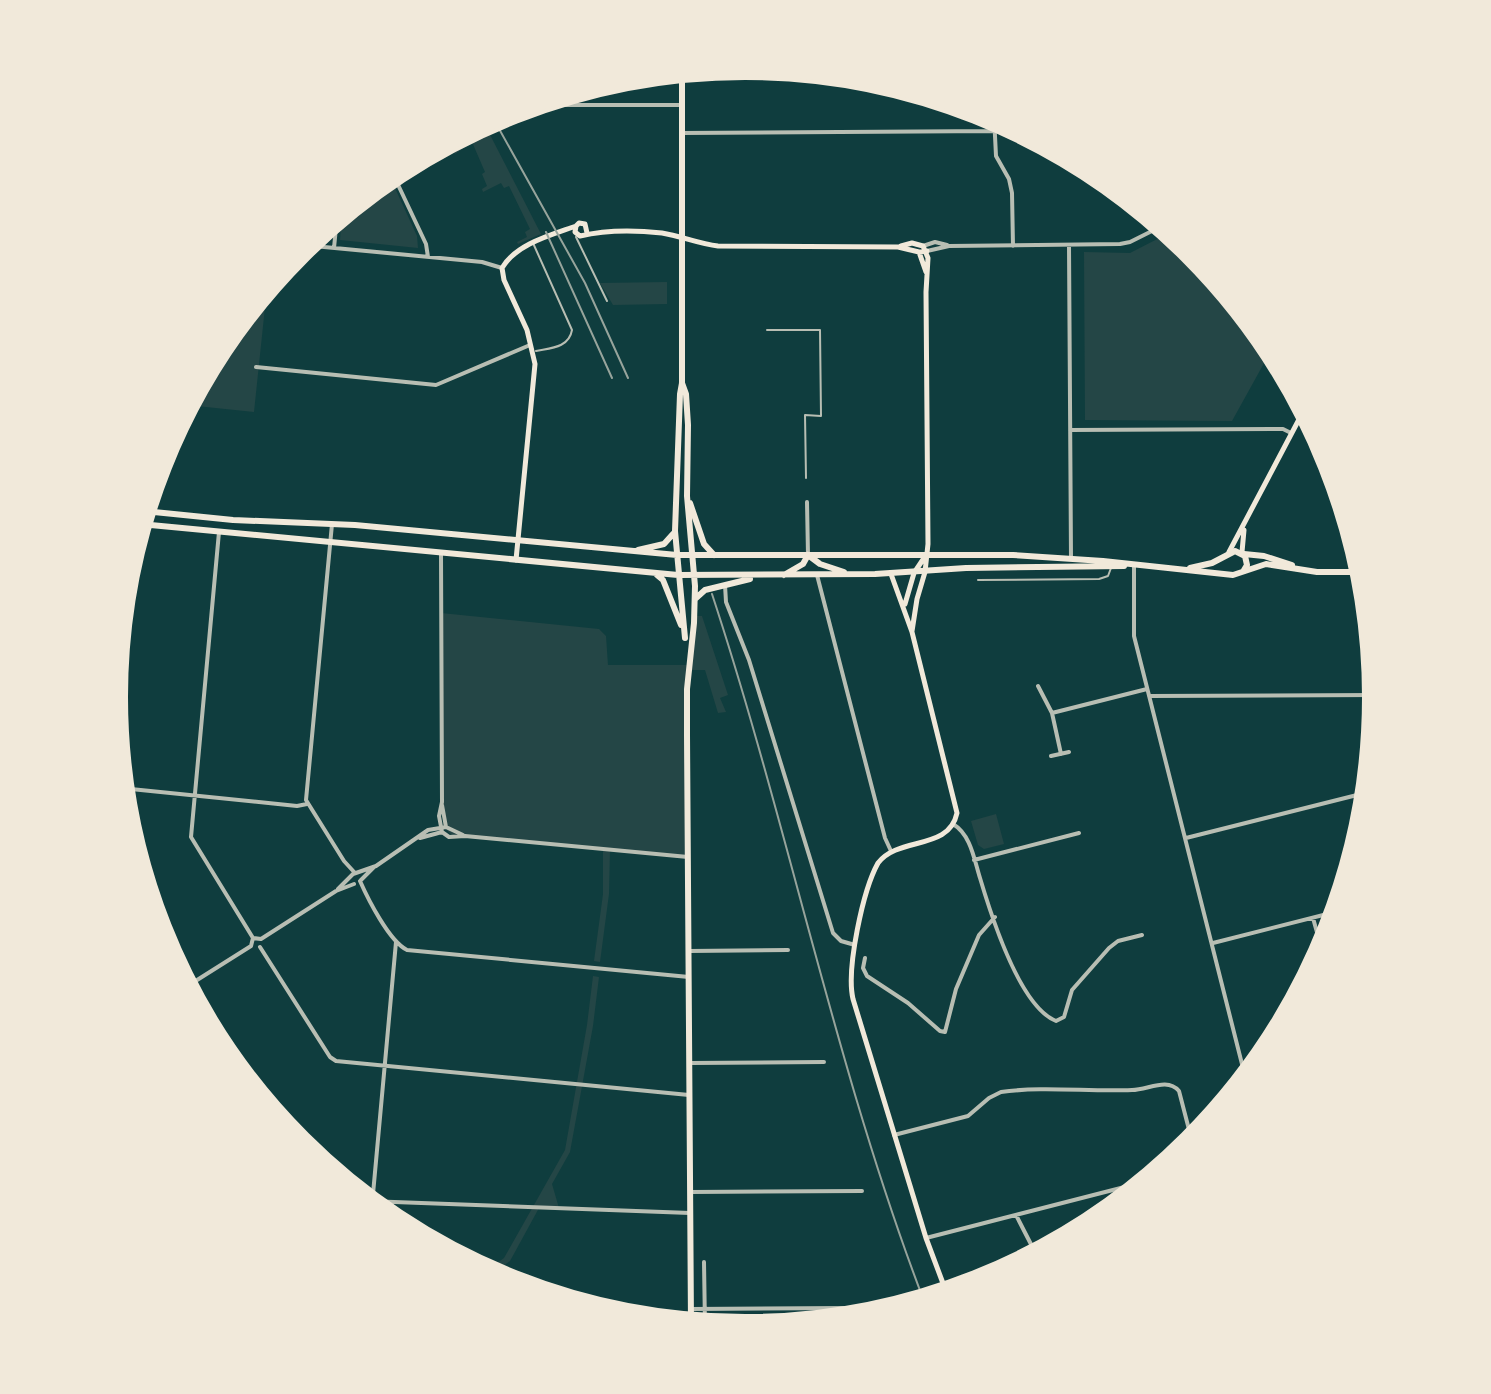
<svg xmlns="http://www.w3.org/2000/svg" width="1491" height="1394" viewBox="0 0 1491 1394" font-family="Montserrat,sans-serif">
<style>
.green{fill:#244646}
.lines{fill:none;stroke-linecap:round;stroke-linejoin:round}
.service{stroke:#b8beb3;stroke-width:2}
.minor{stroke:#b8beb3;stroke-width:4}
.secondary{stroke:#f1e9da;stroke-width:5}
.primary{stroke:#f1e9da;stroke-width:6}
.rail{stroke:#97a49c;stroke-width:2}
.rim{fill:none;stroke:#f1e9da;stroke-width:4}
</style>
<rect width="100%" height="100%" fill="#0f3d3e"/>
<!-- green -->
<path class="green" d="M484,123L541,234L518,244L517,242L527,237L525,232L530,229L509,186L504,188L501,183L483,192L482,189L487,186L482,174L485,172L472,142L455,154L449,141Z
M389,175L417,236L418,248L340,240L342,213Z
M1171,232L1193,250L1273,347L1232,421L1085,420L1084,252L1130,253Z
M667,282V304L613,305L600,283Z
M267,288L254,412L187,405L219,345Z
M441,613L599,629L606,636L608,665H689L695,616H702L728,695L720,698L726,712L718,713L705,670H689L688,857L610,850L609,894L600,962L594,961L603,894V850L452,835L443,827Z
M996,814L1004,844L984,849L978,845L971,821Z
M593,976L599,977L593,1026L570,1152L552,1184L559,1208H539L510,1261L491,1275L485,1272L504,1258L565,1150L587,1025Z"/>
<g class="lines">
<!-- service -->
<path class="service" d="M576,237L607,301
M533,243L572,330C569,348 550,348 536,351
M767,330H820L821,416L805,415L806,478
M978,580L1099,579L1108,576L1111,568"/>
<!-- minor -->
<path class="minor" d="M528,105H681
M994,116L996,156L1009,179L1012,193L1013,246
M681,133L995,131
M392,172L426,244L428,257
M303,245L482,262L502,268
M923,246L935,242L947,245
M1069,246L1071,558
M334,248L337,217
M927,251L949,246L1120,244L1130,242L1164,225
M256,367L436,385L530,345
M1070,430L1283,429L1291,433
M807,502L808,555
M147,511L149,493
M332,524L306,800L344,861L355,873
M219,532L191,837L253,938
M441,553L442,802L439,816L442,832L449,837L465,836L688,857
M1134,565V636L1246,1080
M817,575L885,838L891,851
M725,585L726,602L749,660L833,933L841,941L855,945
M1038,686L1052,713
M1149,696L1378,695
M1061,754L1052,713L1147,689
M1051,756L1069,752
M121,788L297,806L307,804
M442,805L446,827
M953,824C971,835 974,859 980,878C991,915 1019,1006 1056,1021L1064,1017L1072,990L1109,948L1118,941L1142,935
M446,827L463,835
M420,838L442,832
M1186,838L1369,792
M974,860L1079,833
M361,880L374,867
M360,881C368,899 389,941 407,950L689,977
M338,889L353,874L376,866L428,830L446,827
M1313,918L1323,954
M1213,943L1339,911
M260,947L330,1057L336,1061L689,1095
M689,951L788,950
M865,958L863,968L867,976L908,1003L940,1031L945,1032L956,989L979,935L995,917
M186,987L251,946L253,938L261,939L336,891L354,884
M691,1063L824,1062
M894,1135L968,1116L989,1098L1001,1092C1044,1086 1089,1092 1132,1090C1148,1090 1167,1077 1179,1091L1193,1145
M690,1192L862,1191
M367,1201L690,1213
M372,1205L396,942
M1016,1215L1037,1256
M926,1238L1148,1181
M704,1262L705,1326
M691,1309L846,1308L851,1320"/>
<!-- secondary -->
<path class="secondary" d="M587,233L585,224L579,223L576,226L575,232L580,236C605,230 635,230 662,233C681,236 699,244 718,246L898,247L919,252L927,251
M901,246L912,243L923,246
M919,252L926,272
M1229,552L1305,408
M1242,552L1244,530
M516,560L535,364L527,330L504,280L502,268C516,244 551,235 576,226
M891,574L912,632L957,813C949,851 899,836 878,863C863,890 846,969 853,999L926,1238L947,1294
M905,604L914,573L926,555
M912,631L917,599L925,572L928,544L926,292L928,258L923,246"/>
<!-- primary -->
<path class="primary" d="M682,70V383L680,394L675,531L685,638
M682,383L686,394L688,425L687,496L695,586L694,623L687,689V735L691,1325
M690,503L704,544L714,555
M144,511L233,520L355,525L677,555H1013L1103,561L1233,575L1266,564L1317,572H1366
M140,524L678,575L875,574L966,568L1124,566
M638,550L664,544L673,534
M1244,554L1264,556L1292,565
M808,555L820,564L844,572
M1190,568L1212,563L1235,551L1245,556L1247,565L1244,570
M657,575L663,580L681,625
M784,575L803,564L808,555
M695,599L705,590L750,579"/>
<!-- rail -->
<path class="rail" d="M493,118L585,283L628,378
M546,232L612,378
M712,594C789,828 836,1071 924,1301"/>
</g>
<!-- crop -->
<path d="M0 0H1491V1394H0ZM126 697a619 619 0 1 1 1238 0a619 619 0 1 1-1238 0Z" fill="#f1e9da" fill-rule="evenodd"/>
<path class="rim" d="M126 697a619 619 0 1 1 1238 0a619 619 0 1 1-1238 0Z"/>
</svg>
